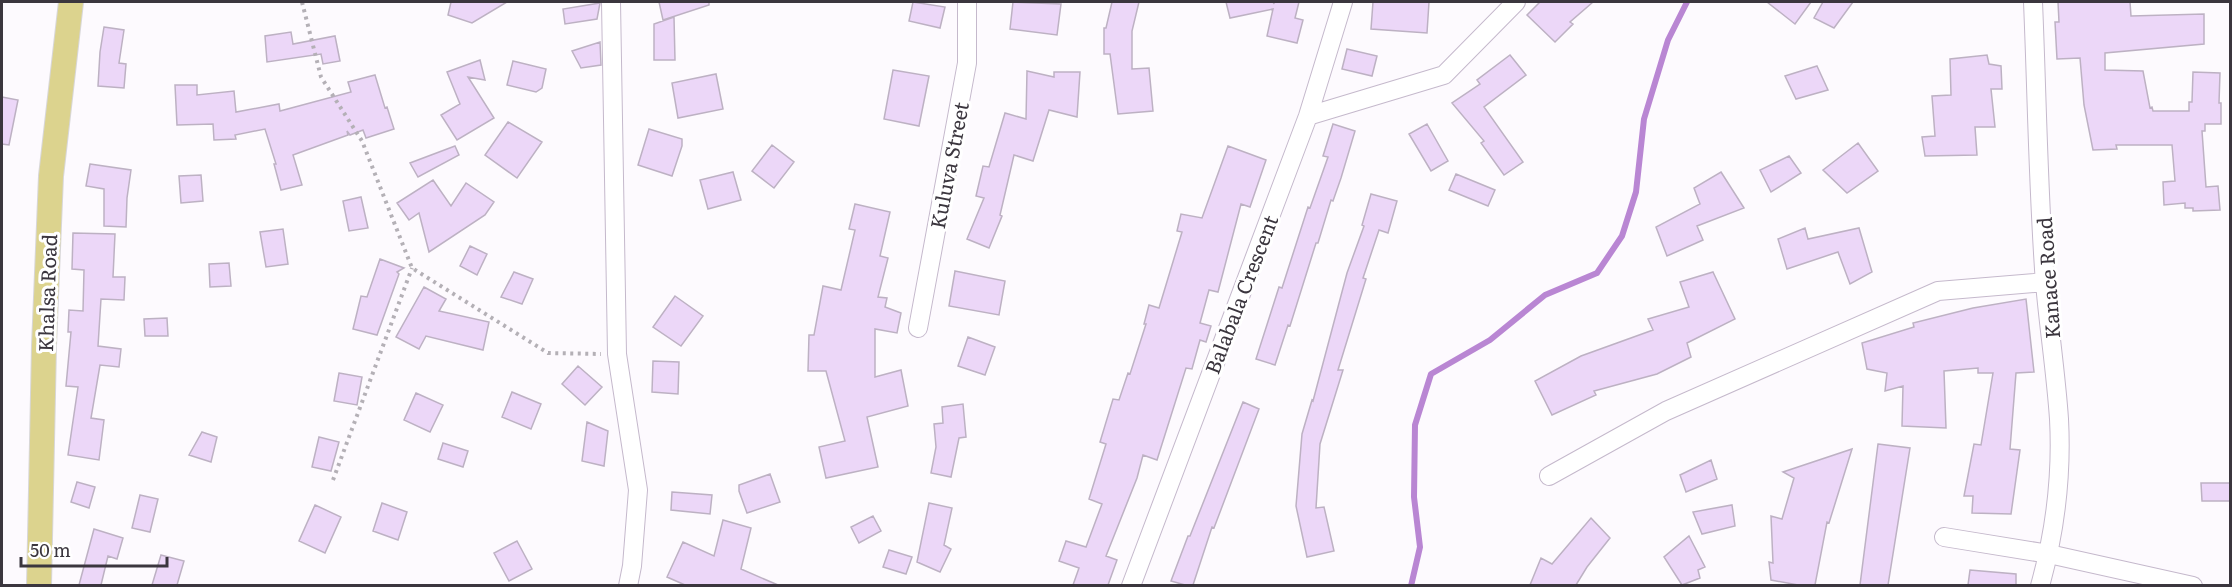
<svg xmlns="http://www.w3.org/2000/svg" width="2232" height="587" viewBox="0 0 2232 587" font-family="Literata,serif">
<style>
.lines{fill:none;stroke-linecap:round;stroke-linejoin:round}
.stream{stroke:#b986d3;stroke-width:6}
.building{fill:#ecd7f8;stroke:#bdb1c3;stroke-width:1.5}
.minor-casing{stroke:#c5b9cc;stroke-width:20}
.major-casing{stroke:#d8d7d8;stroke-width:26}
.path{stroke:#b4b0b6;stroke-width:4;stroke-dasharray:3 4.5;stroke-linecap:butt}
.minor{stroke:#fff;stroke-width:18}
.major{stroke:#dcd38e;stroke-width:24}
.labels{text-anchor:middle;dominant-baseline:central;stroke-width:6;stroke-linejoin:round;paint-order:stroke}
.street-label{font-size:20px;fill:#3b363e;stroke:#fff}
</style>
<rect width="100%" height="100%" fill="#fdfafe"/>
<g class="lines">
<!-- stream -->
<path class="stream" d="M1411,586L1420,547L1414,497L1415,425L1431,374L1490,340L1545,295L1597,273L1622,236L1636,192L1644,119L1668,40L1687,2"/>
</g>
<!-- building -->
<path class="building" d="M451,2H507L472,23L448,15Z
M659,2H709V5L663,20Z
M913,2L945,7L940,28L909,21Z
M1013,2L1061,4L1057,35L1010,29Z
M1112,2H1139L1132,31V69L1149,68L1153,111L1118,114L1110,54H1104V28H1106Z
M1226,2H1273L1274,4V2H1299L1295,18L1303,20L1297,43L1267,36L1273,9L1230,18Z
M1373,2H1429L1427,33L1371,29Z
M1540,2H1593L1570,22L1573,24L1555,42L1527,15Z
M1767,2H1811L1795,24Z
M1823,2H1853L1834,28L1814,18Z
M2058,2H2130L2131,16L2204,14V44L2105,53V70L2143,71L2150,108L2152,107L2153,111H2189V102H2192L2193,72L2220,73L2219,103H2221V124H2205V131H2202L2206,187L2218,186L2220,210L2193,211V208H2185V203L2164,205L2163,182L2175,181L2172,145H2116L2117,149L2093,150L2084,105L2080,58L2057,59L2055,22H2059Z
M600,3L597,19L565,24L563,9Z
M674,17L675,60H654V24Z
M104,27L124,30L119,63L126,64L124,88L98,86L100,52Z
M291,32L293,44L335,36L340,61L323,64L321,54L267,62L265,36Z
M600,42L601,65L581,68L572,51Z
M1347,49L1377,56L1372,76L1342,69Z
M1510,55L1526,75L1484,107L1523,162L1504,175L1481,143L1484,141L1452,103L1480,84L1477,80Z
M1987,55L1989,64L2001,66L2002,89H1991L1995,127H1975L1977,155L1925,156L1922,137L1935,136L1932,96L1951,95L1950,59Z
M480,60L485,80L468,77L494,118L457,140L441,115L460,104L447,72Z
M513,61L546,69L542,88L536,92L507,85Z
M1817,66L1828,90L1796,99L1785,76Z
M893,70L929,76L919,126L884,119Z
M1027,71L1054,77V72H1080L1077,117L1049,110L1033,161L1014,155L1000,215L1002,216L989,248L967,239L984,198L976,196L983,166L989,167L1005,113L1026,119Z
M716,74L723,109L678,118L672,83Z
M375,75L385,108L387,107L394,129L366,138L363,130L350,135L347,131L348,135L293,155L302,185L281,190L274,164H276L265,129L235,135L236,139L214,140L213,124L177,125L175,85H197V95L234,91L236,112L279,104L280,111L351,92L348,82Z
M2,97L18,100L9,145L2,144Z
M508,122L542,142L517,178L485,155Z
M1333,124L1355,131L1341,178L1333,201L1331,200L1318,243H1316L1290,326L1288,325L1275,365L1256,359L1279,287L1282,288L1308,207L1310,208L1328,157L1323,156Z
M1427,124L1448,161L1431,171L1409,134Z
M649,129L682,139V146L672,176L638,165Z
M1858,143L1878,171L1847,193L1823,170Z
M772,145L794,162L774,188L752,171Z
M455,146L459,155L418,177L410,163Z
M1228,146L1266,160L1250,207L1241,204L1218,292L1209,290L1200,323L1211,326L1206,342L1200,340L1192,369L1186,368L1157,460L1143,455L1137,478L1106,556L1117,560L1108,585H1073L1079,568L1059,561L1066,541L1086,547L1102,504L1089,499L1106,444L1100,442L1113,399L1119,400L1128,373L1130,374L1146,324H1144L1149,305L1159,308L1182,232L1177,231L1181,214L1202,218Z
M1789,156L1801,173L1771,192L1760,170Z
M90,164L131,170L127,198L126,227L104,226V189L86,186Z
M733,172L741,200L708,209L700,180Z
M1721,172L1744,208L1697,226L1703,240L1667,256L1656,227L1700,204L1694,188Z
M1456,174L1495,190L1488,206L1449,190Z
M201,175L203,201L181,203L179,176Z
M433,180L451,206L466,183L494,202L485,215L429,252L419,213L409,220L397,203Z
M1371,194L1397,201L1388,233L1379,230L1363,278L1366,279L1338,370H1343L1320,444L1316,508L1324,507L1334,551L1307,557L1296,506L1302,434L1312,400L1313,401L1347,273L1364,226L1362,225Z
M361,197L368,228L349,231L343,201Z
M855,204L890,212L880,256L888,258L878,297L887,298L885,307L901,313L897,333L875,329V377L901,370L908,406L867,417L878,467L826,478L819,447L845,441L826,371H808L809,335H814L823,286L841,290L855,230L849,229Z
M1805,228L1808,239L1859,228L1872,272L1850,284L1838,252L1787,269L1778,239Z
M283,229L288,264L266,267L260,232Z
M73,233L115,234L113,277H125L124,300L101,299L98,346L121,349L119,367L100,365L91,418L104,420L99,460L68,455L78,387L66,386L71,332H68L69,310L83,311L84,270L72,269Z
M470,246L487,254L477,275L460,266Z
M380,259L404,268L397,272L399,274L377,335L353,329L361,296L367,297Z
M229,263L231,286L210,287L209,264Z
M955,271L1005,281L999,315L949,306Z
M514,272L533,279L522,304L501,297Z
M1713,272L1735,319L1687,343L1691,357L1657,374L1594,391L1596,395L1552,415L1535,381L1581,356L1653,330L1648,319L1689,307L1680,282Z
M424,287L446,299L439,311L489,322L483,350L426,336L419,349L396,337Z
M675,296L703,316L681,346L653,327Z
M2026,299L2034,372L2016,373L2010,449L2020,450L2011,514L1972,513L1973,496H1964L1974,444L1981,445L1993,373H1978V368L1944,371L1946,428L1902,426L1903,386L1885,391L1887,373L1867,369L1862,343L1914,327L1913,323L1973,308Z
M167,318L168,336H145L144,319Z
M968,337L995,347L985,375L958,366Z
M653,361L679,362L678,394L652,392Z
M578,366L602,387L585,405L562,384Z
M339,373L362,377L357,405L334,401Z
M512,392L541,404L531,429L502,417Z
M416,393L443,405L430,432L404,420Z
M1243,402L1259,409L1214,528L1212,527L1193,585H1185L1171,581L1188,536H1190Z
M963,404L966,437L959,438L951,477L931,473L936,447L934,424L943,423L942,407Z
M587,422L608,431L604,466L582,461Z
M202,432L217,437L211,462L189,455Z
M319,437L339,442L331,471L312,467Z
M443,443L468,451L463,467L438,459Z
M1878,444L1910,448L1888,585H1860Z
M1852,449L1829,523L1827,522L1815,585H1798L1771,580L1769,562L1773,563L1771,516L1782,519L1794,478L1783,472Z
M1711,460L1717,479L1686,492L1680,475Z
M770,474L780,502L747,513L739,491V485Z
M77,482L95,487L89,508L71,502Z
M2201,483H2230V501H2202Z
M672,492L712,495L710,514L671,510Z
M140,495L158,499L150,532L132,528Z
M382,503L407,512L398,540L373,531Z
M929,503L952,508L944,545L951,549L940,572L917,562Z
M315,505L341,517L325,553L299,541Z
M1732,505L1735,526L1702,534L1693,512Z
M873,516L881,531L859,543L851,527Z
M1591,518L1610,538L1587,567L1576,585H1530L1541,558L1552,564Z
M723,520L751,528L741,569L778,585H685L667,577L683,542L714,556Z
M94,529L123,538L117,559L108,556L101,585H79Z
M1689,536L1705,567L1698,570L1700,578L1682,585L1664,557Z
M517,541L532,569L509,581L494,553Z
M889,550L912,557L906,574L883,567Z
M161,555L184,561L177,585H152Z
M1970,570L2016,574V585H1968Z"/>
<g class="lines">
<defs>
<path id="minor" d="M611,2L617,354L638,490L632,566L628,586
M2033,2C2037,95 2038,190 2045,283C2049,329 2056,374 2059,419C2062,475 2055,532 2040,586
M1308,116L1444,75L1516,2
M918,328L967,63V2
M1549,476L1666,411L1938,291L2045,282
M1944,537L2049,554L2193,586
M1131,586L1308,116L1343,2"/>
<path id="major" d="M39,586L44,346L51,176L71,2"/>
</defs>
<!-- minor casing -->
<use href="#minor" class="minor-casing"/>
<!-- major casing -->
<use href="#major" class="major-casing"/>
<!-- path -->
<path class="path" d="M302,2L321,77L362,141L412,268L548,353L601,354
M333,480L412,268"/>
<!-- minor -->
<use href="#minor" class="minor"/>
<!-- major -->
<use href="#major" class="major"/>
</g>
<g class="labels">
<!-- street labels -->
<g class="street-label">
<text transform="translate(948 165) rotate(-79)">Kuluva Street</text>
<text transform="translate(2047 278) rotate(-94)">Kanace Road</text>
<text transform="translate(46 293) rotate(-88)">Khalsa Road</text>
<text transform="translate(1240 294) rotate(-69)">Balabala Crescent</text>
</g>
</g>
<!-- border -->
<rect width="2232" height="587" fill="none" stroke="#3b363e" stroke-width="6"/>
<!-- scale -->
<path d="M21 557v9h146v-9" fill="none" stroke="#3b363e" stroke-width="3"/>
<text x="30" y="557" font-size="18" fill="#3b363e" stroke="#ffffff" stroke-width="4.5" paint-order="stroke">50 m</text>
</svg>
